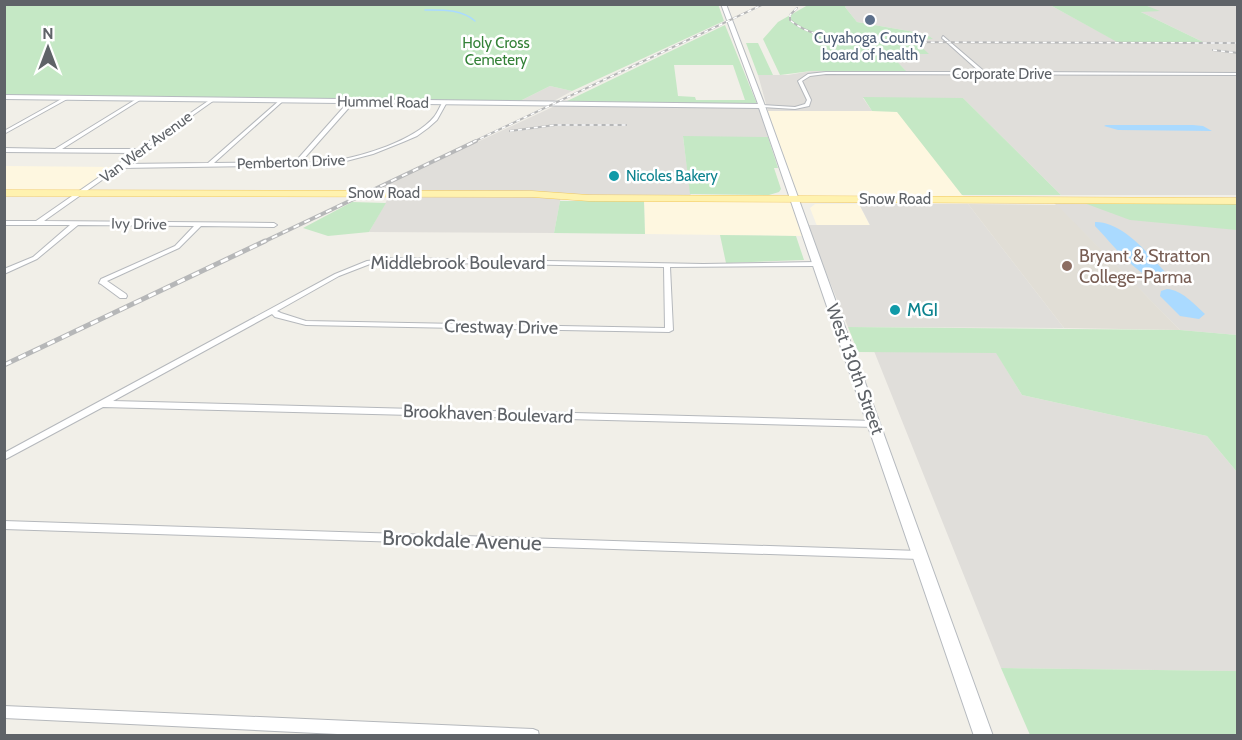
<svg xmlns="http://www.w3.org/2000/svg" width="1242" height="740" viewBox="0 0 1242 740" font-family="Cabin,sans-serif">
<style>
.commercial{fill:#fef7e0}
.industrial{fill:#e0deda}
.education{fill:#e1ded6}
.green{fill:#c5e8c5;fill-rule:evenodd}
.water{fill:#aadaff}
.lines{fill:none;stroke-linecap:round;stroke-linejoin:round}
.stream{stroke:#aadaff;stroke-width:1.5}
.street-casing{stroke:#b5b8bc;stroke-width:2}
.secondary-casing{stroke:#b6babf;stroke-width:2}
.primary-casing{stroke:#f2c960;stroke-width:1}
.street{fill:#fff;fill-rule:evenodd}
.secondary{fill:#fff;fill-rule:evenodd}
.primary{fill:#fff2af;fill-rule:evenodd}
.rail-far2-casing{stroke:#b6b7b8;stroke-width:2}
.rail-far1-casing{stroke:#b6b7b8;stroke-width:4}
.rail-casing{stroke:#b6b7b8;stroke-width:5}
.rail-far2{stroke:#fff;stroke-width:1.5;stroke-dasharray:4;stroke-linecap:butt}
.rail-far1{stroke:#fff;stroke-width:2;stroke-dasharray:6;stroke-linecap:butt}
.rail{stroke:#fff;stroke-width:3;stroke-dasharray:8;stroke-linecap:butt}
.service-dot{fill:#5c6f8a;stroke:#fff;stroke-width:2}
.culture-dot{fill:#0f9aa8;stroke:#fff;stroke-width:2}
.education-dot{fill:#8d6e63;stroke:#fff;stroke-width:2}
.labels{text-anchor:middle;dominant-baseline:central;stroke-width:5;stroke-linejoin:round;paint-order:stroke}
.far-service-label{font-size:15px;fill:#4e5e75;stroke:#fff}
.far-park-label{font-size:15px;fill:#348238;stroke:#fff}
.far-street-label{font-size:15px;fill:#5f6368;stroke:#fff}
.far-culture-label{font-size:15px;fill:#0d838f;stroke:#fff;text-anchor:start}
.education-label{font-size:18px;fill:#785e54;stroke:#fff;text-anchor:start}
.street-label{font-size:18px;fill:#5f6368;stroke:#fff}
.culture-label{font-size:18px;fill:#0d838f;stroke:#fff;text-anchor:start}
.near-street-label{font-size:21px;fill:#5f6368;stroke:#fff}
</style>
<rect width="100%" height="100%" fill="#f1efe8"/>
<!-- commercial -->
<path class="commercial" d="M768,111H897L965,198L798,197Z
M5,166L115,167L73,197L5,196Z
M644,199L791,201L804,236L645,234Z
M815,204H859L870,226H817L810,208Z"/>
<!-- industrial -->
<path class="industrial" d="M847,5H1050L1118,42L1201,41L1139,11H1158L1145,5H1237V195H1061L963,98H863L872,111H768L758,75H788L811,71L905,70L890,54H928L914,39L926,34L857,22L845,7Z
M550,86L572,91L552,102L520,101Z
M557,105L760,107L768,137H683L691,197L561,196L554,233L369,232L391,193L370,192Z
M1054,203H1237V335L1180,330Z
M859,204H968L1064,328L848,327L807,225H870Z
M874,351L996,352L1022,395L1207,436L1237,472V671L1001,668Z"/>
<!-- education -->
<path class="education" d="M968,204L1057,205L1180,330L1064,328Z"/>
<!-- green -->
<path class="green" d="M718,4L724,21L572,91L550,86L520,101L5,95V5Z
M847,5L845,7L857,22L926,34L933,39L914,40L929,54H890L906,71H811L780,75L763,39L778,22L808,5Z
M1050,5H1145L1160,11L1141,12L1203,42H1117Z
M725,25L757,104L565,102ZM674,65H733L745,100H696L695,97L678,96Z
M746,43H758L773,75H758Z
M863,97L963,98L1061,195H962L897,112L872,111Z
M683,136L768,137L778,168H774L781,189L779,192L769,195L690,194Z
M560,201H644L645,234L554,233Z
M352,202L386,203L369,232L328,236L303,228Z
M1084,203H1237V230L1130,220Z
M720,235L796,236L804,260L726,263Z
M848,327L1180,330L1237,335V472L1207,436L1022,395L996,353L858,352Z
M1001,668L1237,671V735H1030Z"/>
<!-- water -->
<path class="water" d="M1106,125H1193L1203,126L1212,131L1118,130L1104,126Z
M1095,222C1124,221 1154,260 1172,280C1145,289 1113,244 1095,226Z
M1167,289C1182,290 1194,304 1205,314L1199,319L1180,316L1160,296L1161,291Z"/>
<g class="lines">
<!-- stream -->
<path class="stream" d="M425,10C443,10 461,9 475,21"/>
<defs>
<path id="street" d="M943,36L985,72L1238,73V75L826,74L810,76L802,81L811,100L809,106L795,109L762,107L760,106L762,105L795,107L805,104L807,100L798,81L808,74L826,72H980L942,38Z
M65,97L69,98L4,134V131Z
M138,98L140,99V100L62,149H138L211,99L213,100V101L124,164L208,163L281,99L283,100V101L214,163L295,162L350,100H354V102L301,162C311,162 323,163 333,161C363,156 414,141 434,117C438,112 440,106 443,101L447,102L437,120L428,128L417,136L403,142L373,154L331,165L119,168L44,221L274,223L277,225L274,227L201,226L179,248L107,281L126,294L127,296L126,298H120L101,284L99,283L101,279L175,246L194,226L78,225L37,259L4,274V269L33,257L70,225H4V221H36L134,153L4,152V148L55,149Z
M394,258L703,264L816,262L819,264L816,266L670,267L673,330L669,332L306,325L275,317L272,314L113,401L875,421L878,422L879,424L878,426L875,427L103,407L4,460V453L335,274L367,261ZM394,262L664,267L665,328L306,321L281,313L277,311L339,276L370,264Z
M4,521L919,551L923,552L924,555L923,558L919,559L4,529Z
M4,706L533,729L538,731L539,736H379L4,718Z"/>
<path id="secondary" d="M721,4H726L765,106L993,736H974L759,108L4,99V95L758,104Z"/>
<path id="primary" d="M4,190L532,191L589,195L1238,198V204L589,201L532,197L4,196Z"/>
</defs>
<!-- street casing -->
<use href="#street" class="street-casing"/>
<!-- secondary casing -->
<use href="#secondary" class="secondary-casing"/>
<!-- primary casing -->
<use href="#primary" class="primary-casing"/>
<!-- street -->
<use href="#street" class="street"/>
<!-- secondary -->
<use href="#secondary" class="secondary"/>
<!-- primary -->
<use href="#primary" class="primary"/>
<defs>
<path id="rail-far2" d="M797,8L790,15V20C812,39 844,39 872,42L1238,43
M1213,50L1238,53
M510,131L555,125H626
M473,142L764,4"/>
<path id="rail-far1" d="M261,243L476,141"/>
<path id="rail" d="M4,365L265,241"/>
</defs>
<!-- rail-far2 casing -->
<use href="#rail-far2" class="rail-far2-casing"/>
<!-- rail-far1 casing -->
<use href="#rail-far1" class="rail-far1-casing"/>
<!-- rail casing -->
<use href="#rail" class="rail-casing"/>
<!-- rail-far2 -->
<use href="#rail-far2" class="rail-far2"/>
<!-- rail-far1 -->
<use href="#rail-far1" class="rail-far1"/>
<!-- rail -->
<use href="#rail" class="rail"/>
</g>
<!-- markers -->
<circle class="service-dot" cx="870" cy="20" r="6"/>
<g class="culture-dot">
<circle cx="614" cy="176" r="6"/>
<circle cx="895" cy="310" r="6"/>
</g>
<circle class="education-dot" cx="1067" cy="266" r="6"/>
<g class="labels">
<!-- far-service labels -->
<g class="far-service-label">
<text x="870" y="38">Cuyahoga County<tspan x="870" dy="17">board of health</tspan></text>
</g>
<!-- far-park labels -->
<g class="far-park-label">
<text x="496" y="43">Holy Cross<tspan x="496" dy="17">Cemetery</tspan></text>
</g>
<!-- far-street labels -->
<g class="far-street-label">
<text x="1002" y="74">Corporate Drive</text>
<text transform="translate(383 102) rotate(1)">Hummel Road</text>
<text transform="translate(146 147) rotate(-36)">Van Wert Avenue</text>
<text transform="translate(291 162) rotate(-2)">Pemberton Drive</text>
<text x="384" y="193">Snow Road</text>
<text x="895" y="199">Snow Road</text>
<text transform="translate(139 224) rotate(1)">Ivy Drive</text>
</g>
<!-- far-culture labels -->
<g class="far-culture-label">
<text x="626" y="176">Nicoles Bakery</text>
</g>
<!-- education labels -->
<g class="education-label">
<text x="1079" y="256">Bryant &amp; Stratton<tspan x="1079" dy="21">College-Parma</tspan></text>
</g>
<!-- street labels -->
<g class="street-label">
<text x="458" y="263">Middlebrook Boulevard</text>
<text transform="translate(501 327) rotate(1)">Crestway Drive</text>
<text transform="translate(855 369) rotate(70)">West 130th Street</text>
<text transform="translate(488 414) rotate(2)">Brookhaven Boulevard</text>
</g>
<!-- culture labels -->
<g class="culture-label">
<text x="907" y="310">MGI</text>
</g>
<!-- near-street labels -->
<g class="near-street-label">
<text transform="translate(462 540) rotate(2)">Brookdale Avenue</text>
</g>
</g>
<!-- border -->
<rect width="1242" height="740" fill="none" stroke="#5f6368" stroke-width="12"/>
<!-- north arrow -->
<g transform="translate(48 48)" stroke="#ffffff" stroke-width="4.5" paint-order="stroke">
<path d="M0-4.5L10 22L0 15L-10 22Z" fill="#5f6368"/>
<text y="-9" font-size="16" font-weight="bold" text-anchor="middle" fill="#5f6368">N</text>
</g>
</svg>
